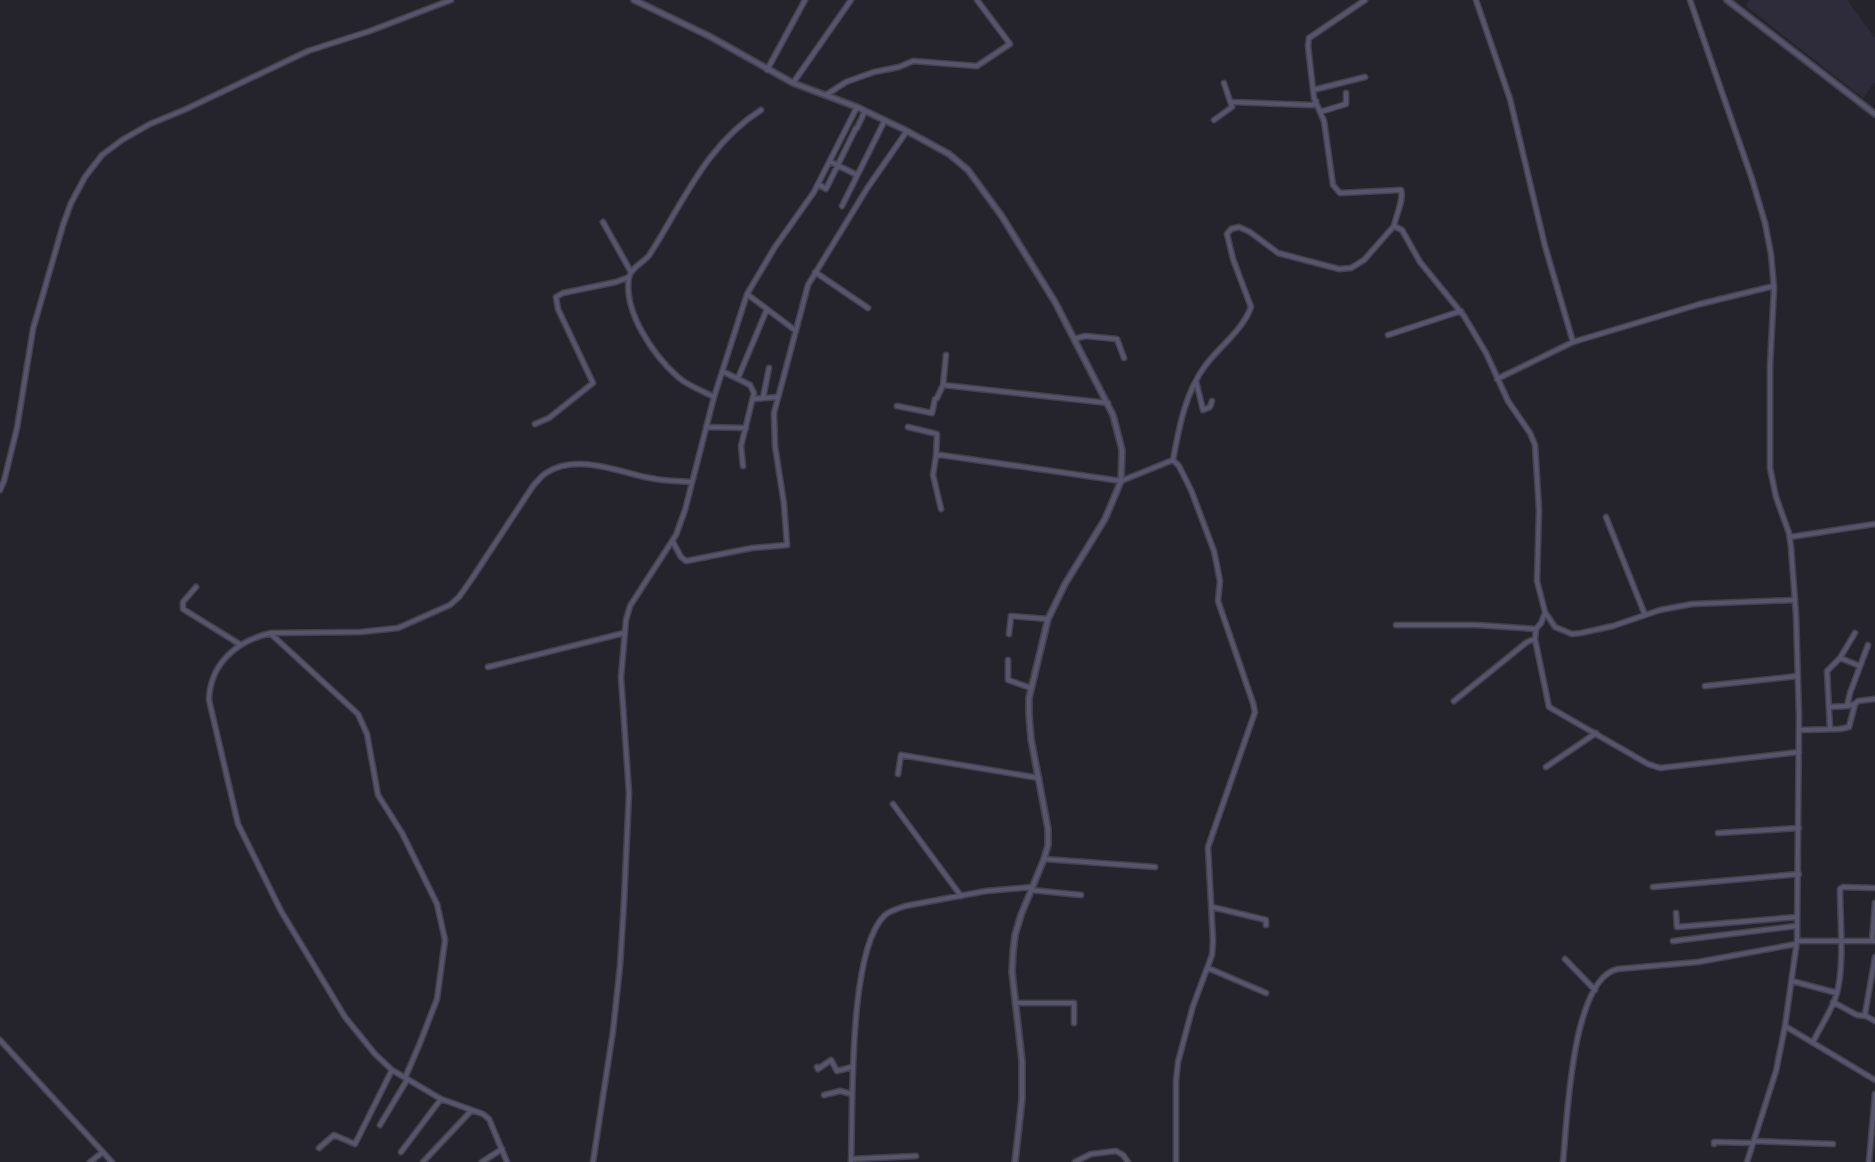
<svg xmlns="http://www.w3.org/2000/svg" width="1875" height="1162" viewBox="0 0 1875 1162" font-family="'Noto Sans',sans-serif">
<style>
.built{fill:#2e2c3b}
.lines{fill:none;stroke-linecap:round;stroke-linejoin:round}
.minor-casing{stroke:#43424b;stroke-width:7}
.tertiary-casing{stroke:#43424b;stroke-width:8}
.minor{stroke:#57546e;stroke-width:4}
.tertiary{stroke:#57546e;stroke-width:4.5}
</style>
<rect width="100%" height="100%" fill="#25242d"/>
<!-- built -->
<path class="built" d="M1749,0H1847L1875,38V82L1863,98L1746,6Z"/>
<g class="lines">
<defs>
<path id="minor" d="M1365,0L1309,38L1308,46L1314,98L1324,121L1333,185L1340,193L1401,190C1404,200 1396,215 1394,226
M1476,0L1510,99L1545,246L1573,342
M1690,0L1752,179L1765,223L1771,254L1774,288L1770,366V468L1776,497L1789,533L1791,547L1796,615L1799,716L1797,941L1785,1026L1776,1071L1747,1162
M767,70L805,0
M793,83L851,0
M1313,90L1365,77
M826,95L846,82L874,72L899,67L913,61L977,66L1010,44L977,0
M1231,102L1313,105L1316,101
M1320,112L1346,104V93
M1214,120L1232,107L1224,83
M857,128L865,111
M831,162L857,175
M818,184L826,189L856,128
M842,206L885,120
M603,222L631,272
M815,272L868,308
M747,294L796,331
M1388,335L1461,311
M1074,339L1085,336L1117,339L1124,358
M724,372L750,385L754,393L741,446L743,466
M738,378L767,309
M1497,379L1573,342L1700,304L1774,286
M1196,381L1203,410L1210,407L1212,401
M943,385L1108,403
M714,397C703,391 688,386 678,377C654,356 623,312 629,277C631,267 645,262 650,254C684,201 706,145 761,110
M763,398L769,368
M753,399L778,397
M897,406L932,413L935,399L937,398L943,385L946,355
M535,424L549,418L593,383L558,309L556,297L563,293L616,282L629,277
M706,427L746,428
M908,427L937,434L936,456
M1173,460L1179,466L1191,490L1214,551L1220,581L1218,601L1253,703L1255,712L1208,847L1213,941L1212,955L1193,1006L1178,1062L1176,1081V1162
M0,490L4,481L17,428L33,329L63,225L71,203L85,177L102,155L122,140L150,124L184,110L308,51L370,31L451,0
M941,509L933,475L936,456L941,455L1121,481L1173,460C1179,428 1185,393 1205,366C1219,347 1243,330 1251,307L1233,259L1227,234L1231,229L1239,227L1250,232L1278,253L1339,269L1351,268L1364,260L1394,226L1402,230L1420,262L1464,316L1486,353L1508,401L1530,433L1535,445L1539,510L1537,581L1545,612L1555,627L1572,634L1581,633L1613,626L1660,610L1692,604L1795,600
M1606,517L1645,615
M1790,537L1875,524
M673,542L681,557L686,561L752,548L787,545L784,504L775,446L774,413L808,285L868,187L907,131
M196,587L183,602V609L241,645
M1545,613L1541,623L1536,629L1535,639L1549,707L1648,764L1660,768L1799,752
M1396,625H1477L1536,629
M271,634L358,714L367,734L378,795L402,833L437,904L445,940L437,999L420,1043L405,1078
M1009,634L1011,616L1048,619
M1840,658L1860,666
M1008,660V680L1031,688
M488,667L624,633
M1705,686L1798,676
M1454,701L1527,642L1535,639
M1847,706L1850,693L1868,645
M1829,707L1847,706L1855,704
M1830,729L1827,671L1840,658L1855,633
M1799,730L1840,729L1849,727L1855,704L1858,701L1875,699
M1546,767L1596,733
M898,774L901,755L1039,778
M893,804L961,896
M1718,833L1799,828
M1044,859L1155,867
M1653,887L1799,874
M1031,890L1081,895
M1212,907L1266,920V925
M1676,913L1677,927L1797,917
M1673,941L1796,926
M1797,941H1875
M1872,941L1875,903
M1875,957L1865,1014L1866,1016L1875,1021
M1565,959L1595,990
M1208,968L1266,993
M1792,981L1837,993
M1833,1002L1857,1015L1866,1016
M1015,1003H1074V1023
M1785,1026L1875,1080
M0,1040L112,1162
M1813,1042C1820,1027 1831,1012 1836,996C1845,968 1840,920 1840,889L1843,887L1875,888
M817,1067L818,1069L831,1060L837,1071L852,1067
M824,1095L840,1091L852,1094
M380,1125L407,1080
M1754,1141L1833,1144
M1714,1144V1142L1753,1143
M319,1148L334,1135L355,1144L392,1070
M401,1152L441,1099
M851,1159L916,1156
M90,1162L103,1152
M423,1162L471,1111
M482,1162L502,1149
M507,1162L489,1119L483,1114L441,1099L392,1070L375,1054L345,1017L281,911L238,824L209,700C210,663 237,641 271,633L361,632L398,628L450,605L459,597L471,580L533,486C537,482 541,476 546,473C577,453 618,472 650,478C663,481 678,481 691,482
M593,1162L613,1031L620,966L624,902L629,793L621,677L626,620L630,606L676,535L685,510L714,397L747,294L775,247L814,192L857,107
M851,1162C853,1109 848,952 884,916C890,910 898,909 905,906L986,891L1032,887
M1075,1162L1091,1154L1116,1151L1123,1155L1128,1162
M1563,1162C1567,1124 1571,978 1618,969L1698,962L1796,944
M1869,1162L1875,1094"/>
<path id="tertiary" d="M634,0L709,36L793,83L857,107L905,130L949,154L968,170L1001,215L1055,302L1113,415L1122,450L1121,481L1105,519L1065,584L1048,619L1029,698V714L1031,739L1048,829V845L1044,859L1021,915L1015,935L1013,952L1012,972L1022,1061V1099L1015,1162
M1727,0L1875,114"/>
</defs>
<!-- minor casing -->
<use href="#minor" class="minor-casing"/>
<!-- tertiary casing -->
<use href="#tertiary" class="tertiary-casing"/>
<!-- minor -->
<use href="#minor" class="minor"/>
<!-- tertiary -->
<use href="#tertiary" class="tertiary"/>
</g>
</svg>
